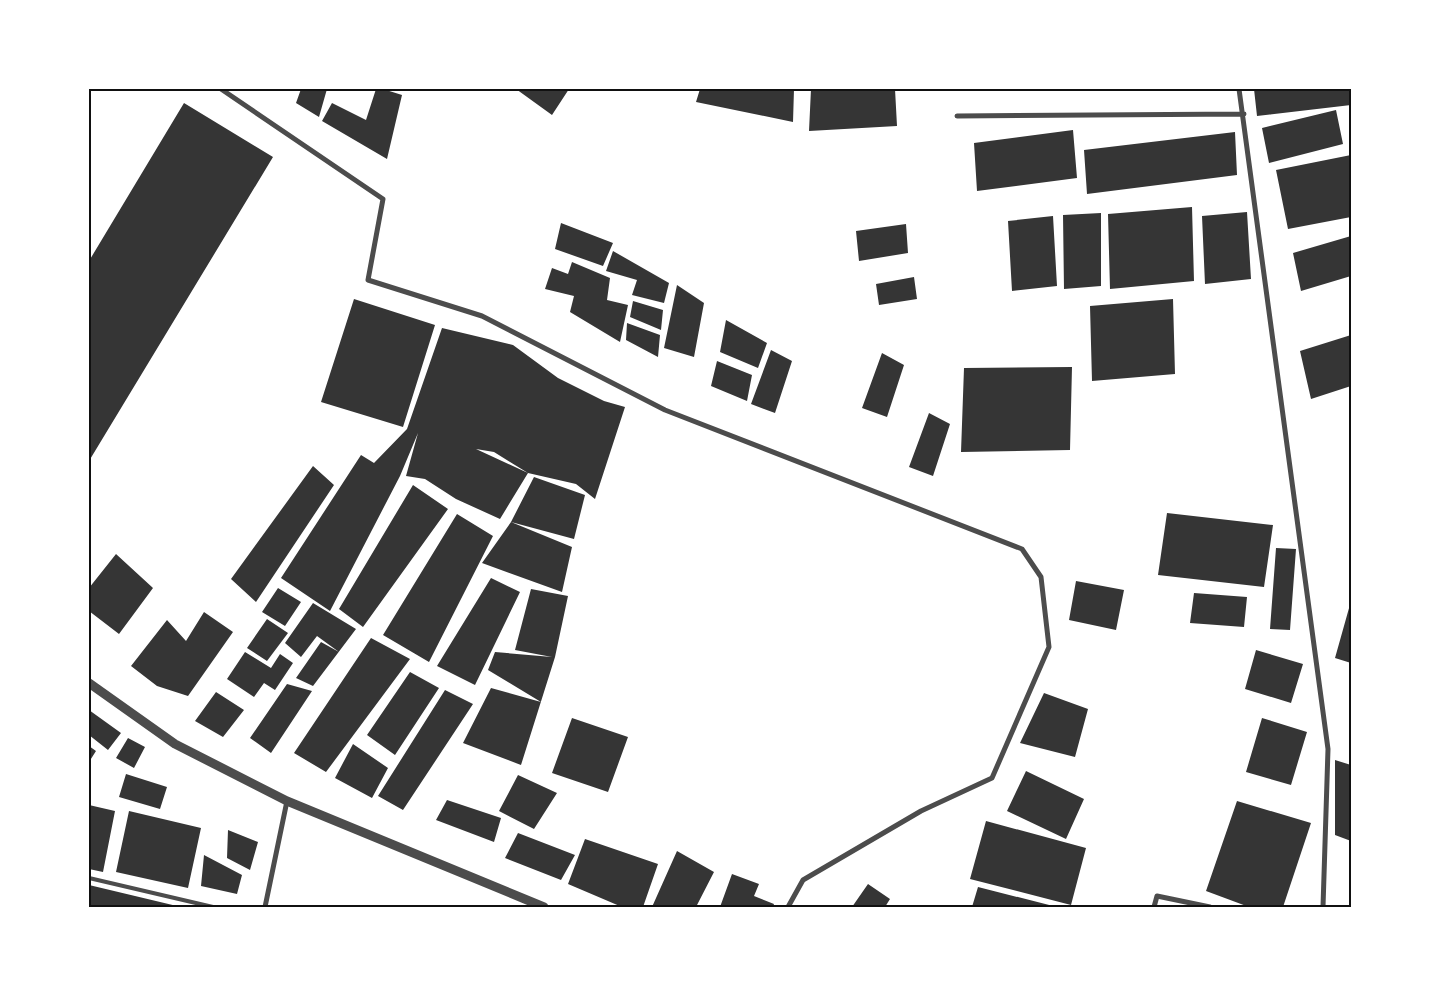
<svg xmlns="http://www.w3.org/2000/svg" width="1440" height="996" viewBox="0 0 1440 996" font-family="'Asap Condensed',sans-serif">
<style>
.building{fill:#353535}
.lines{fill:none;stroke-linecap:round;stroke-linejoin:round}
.service{stroke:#4c4c4c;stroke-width:4}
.minor{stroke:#4c4c4c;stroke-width:5}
.tertiary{stroke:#4c4c4c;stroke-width:9}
.neatline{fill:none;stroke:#111;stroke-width:2}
</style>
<rect width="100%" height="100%" fill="#fff"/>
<!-- building -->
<path class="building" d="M301,89H327L319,117L296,103Z
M376,89H383L402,95L387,159L322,121L332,103L366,120Z
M516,89H569L552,115Z
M700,89H794L793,122L696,102Z
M811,89H895L897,126L809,131Z
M1254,89H1351V105L1257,116Z
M184,103L273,157L89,461V261Z
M1336,110L1343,144L1269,163L1262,128Z
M1073,130L1077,178L977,191L974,143Z
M1235,132L1237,175L1087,194L1084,150Z
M1351,155V217L1288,229L1276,170Z
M1192,207L1194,281L1110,289L1108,214Z
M1247,212L1251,279L1205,284L1202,216Z
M1101,213V286L1064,289L1063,215Z
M1053,216L1057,286L1012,291L1008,221Z
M561,223L613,243L603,266L555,249Z
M906,224L908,253L859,261L856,231Z
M1351,236V276L1301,291L1293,253Z
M613,251L669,283L664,303L632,295L637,280L606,271Z
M572,262L610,278L607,300L628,305L620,342L570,312L574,296L545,289L552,268L568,274Z
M914,277L917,299L879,305L876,284Z
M677,285L704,303L694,357L664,348Z
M354,299L435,325L403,427L321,402Z
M1173,299L1175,374L1092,381L1090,306Z
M633,301L663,310L661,330L630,317Z
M726,320L767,343L758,368L720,352Z
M627,323L660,335L658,357L626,340Z
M442,328L513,345L558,378L604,401L625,407L595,499L576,484L528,473L494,452L476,449L528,473L500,519L456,499L425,479L406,476L418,433L400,476L330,611L281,578L361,455L374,463L407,429Z
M1351,335V386L1311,399L1300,351Z
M771,350L792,361L775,413L751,404Z
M882,353L904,365L887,417L862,408Z
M717,361L752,375L747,401L711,386Z
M1072,367L1070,450L961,452L964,368Z
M929,413L950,424L933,476L909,467Z
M313,466L334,485L256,602L231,579Z
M534,477L585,495L574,539L511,522L572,547L562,592L482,563L511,522Z
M413,485L448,509L363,627L339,609Z
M1167,513L1273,525L1264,587L1158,575Z
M457,514L493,536L429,662L383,635Z
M1276,548L1296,549L1290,630L1270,629Z
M116,554L153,588L119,634L89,611V588Z
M491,578L520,592L475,685L437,666Z
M1076,581L1124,590L1116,630L1069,620Z
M278,588L301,602L285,626L262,612Z
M531,589L568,596L555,657L521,765L463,743L491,688L541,702L488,670L495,652L552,657L515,650Z
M1194,593L1247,597L1244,627L1190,623Z
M1351,601V663L1335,658Z
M313,603L356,629L313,686L296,678L321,642L339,652L317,636L301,657L285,643Z
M204,612L233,632L188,696L157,686L131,666L167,620L186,641Z
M267,619L288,633L267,661L247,648Z
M371,638L410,659L326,772L294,753Z
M1256,650L1303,664L1291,703L1245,689Z
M245,652L271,668L280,654L293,663L275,690L264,683L254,697L227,679Z
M410,672L439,688L395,755L367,735Z
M287,684L312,691L271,753L250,738Z
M445,690L473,704L403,810L378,796Z
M216,692L244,710L223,737L195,721Z
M1044,693L1088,709L1075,757L1020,743Z
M89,710L121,733L108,750L89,735Z
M572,718L628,737L608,792L552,773Z
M1262,718L1307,732L1291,785L1246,772Z
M128,738L145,747L134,768L116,758Z
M353,744L388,768L372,798L335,778Z
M89,746L96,751L89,762Z
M1335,760L1351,765V841L1335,835Z
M1026,771L1084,799L1066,839L1007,811Z
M126,774L167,787L160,809L119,797Z
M518,775L557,793L534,829L499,811Z
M447,800L501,818L494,842L436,820Z
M1237,801L1311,823L1283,907H1249L1206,891Z
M89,805L115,811L103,872L89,869Z
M129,811L201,828L188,888L116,872Z
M986,821L1086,848L1071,905L970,879Z
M228,830L258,842L250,870L227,858Z
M518,833L575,855L561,880L505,858Z
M585,839L658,864L643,907H622L568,884Z
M677,851L714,872L696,907H652Z
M204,855L242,875L237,894L201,886Z
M732,874L759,884L754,896L774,904L773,907H720Z
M868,884L890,899L885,907H852Z
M89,885L181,907H89Z
M978,887L1057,907H972Z"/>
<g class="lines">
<!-- service -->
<path class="service" d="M89,878L213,907"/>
<!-- minor -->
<path class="minor" d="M221,89L383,199L368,280L482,316L665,410L1022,549L1041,577L1049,647L992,778L921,811L803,880L788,907
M1239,89L1328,749L1323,907
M957,116L1244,114
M265,907L287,801
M1154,907L1157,896L1210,907"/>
<!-- tertiary -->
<path class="tertiary" d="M89,683L175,744L287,801L544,907"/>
</g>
<!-- border -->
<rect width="1440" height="996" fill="none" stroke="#ffffff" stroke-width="180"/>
<rect x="90" y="90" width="1260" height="816" class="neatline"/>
</svg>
